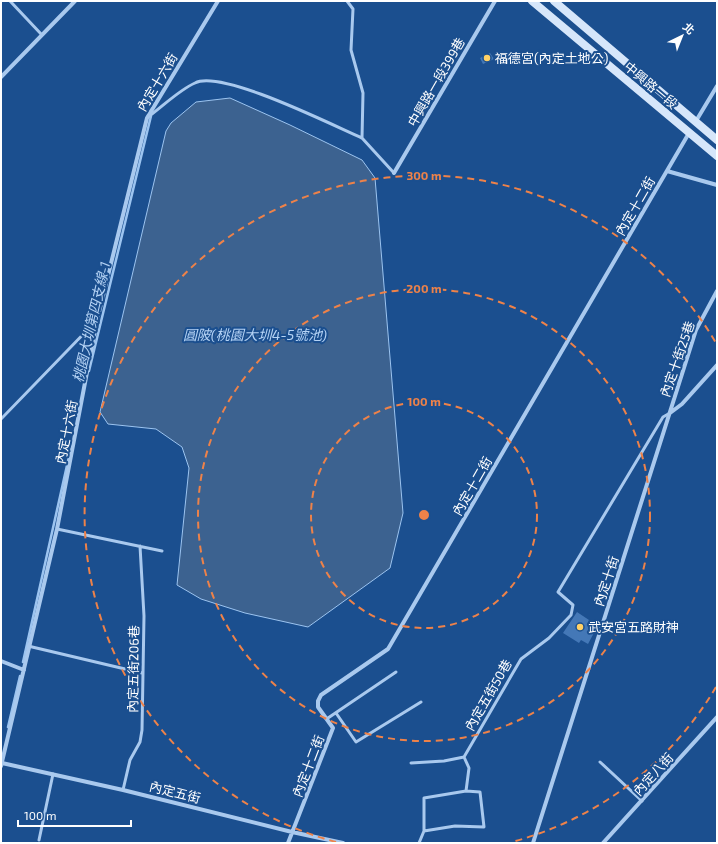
<svg xmlns="http://www.w3.org/2000/svg" width="718" height="844" viewBox="0 0 718 844" font-family="'Exo 2','Noto Sans TC',sans-serif">
<style>
.water{fill:#3c6290;stroke:#9cc4f0}
.lines{fill:none;stroke-linecap:round;stroke-linejoin:round}
.stream{stroke:#9cc4f0;stroke-width:2.5}
.building{fill:#4478b7}
.lane{stroke:#a9c9ee;stroke-width:3}
.street{stroke:#a9c9ee;stroke-width:4}
.secondary{stroke:#d6e6fa;stroke-width:8}
.ring{fill:none;stroke:#ee8249;stroke-width:2;stroke-dasharray:7 5}
.poi-dot{fill:#ffd166;stroke:#1b4f8f;stroke-width:1.5}
.labels{text-anchor:middle;dominant-baseline:central;stroke-width:4;stroke-linejoin:round;paint-order:stroke}
.poi-label{font-size:13px;fill:#fff;stroke:#1b4f8f;text-anchor:start}
.street-label{font-size:13px;fill:#fff;stroke:#1b4f8f}
.water-label{font-size:14px;font-style:italic;fill:#b5d3f5;stroke:#1b4f8f}
.centre{fill:#ee8249;stroke:#1b4f8f;stroke-width:2}
.ring-label{font-size:12px;text-anchor:middle;font-weight:bold;fill:#ee8249;stroke:#1b4f8f;stroke-width:4;stroke-linejoin:round;paint-order:stroke}
</style>
<rect width="100%" height="100%" fill="#1b4f8f"/>
<!-- water -->
<path class="water" d="M230,98L290,125L362,160L375,178L403,513L390,568L308,627L245,613L201,599L177,585L189,468L182,447L156,429L108,424L100,412L166,131L171,123L196,102Z"/>
<g class="lines">
<!-- stream -->
<path class="stream" d="M89,371L151,116
M23,662L70,452
M8,727L20,676"/>
</g>
<!-- building -->
<path class="building" d="M490,53L494,59L483,64L480,58Z
M577,612L592,622L590,625L596,629L588,644L581,640L579,643L563,633Z"/>
<g class="lines">
<!-- lane -->
<path class="lane" d="M10,1L42,35
M347,1L353,9L351,50L363,93L362,138L394,173
M148,117C162,107 179,90 195,83C221,69 332,125 362,138
M1,419L97,320
M57,529L162,551
M28,646L142,673
M336,713L356,742L421,702
M328,718L396,672
M600,762L642,801
M411,763L444,761L464,757
M123,790L130,760L140,742L142,730L144,616L140,546
M424,831L455,826L484,827L480,792L466,791
M39,840L53,774
M419,843L424,831V798L466,791L469,768L464,757L521,659L549,638L571,615L573,605L558,592L663,417L670,413"/>
<!-- street -->
<path class="street" d="M1,77L75,1
M696,121L717,86
M667,171L717,185
M394,173L495,1
M670,413L682,404L717,365
M1,661L24,670
M2,763L123,790L292,832L343,843
M1,766L57,529L97,320L147,118L218,1
M288,843L333,728L318,707V701L321,695L388,649L689,133
M533,843L696,330L717,291
M603,843L717,717"/>
<!-- secondary -->
<path class="secondary" d="M532,1L717,156
M554,1L717,140"/>
</g>
<!-- distance rings -->
<g class="ring">
<circle cx="424" cy="515" r="113"/>
<circle cx="424" cy="515" r="226"/>
<path d="M716 687A339 339 0 0 1 512 842M336 842A339 339 0 1 1 716 343"/>
</g>
<!-- markers -->
<g class="poi-dot">
<circle cx="487" cy="58" r="4"/>
<circle cx="580" cy="627" r="4"/>
</g>
<g class="labels">
<!-- poi labels -->
<g class="poi-label">
<text x="495" y="58">福德宮(內定土地公)</text>
<text x="588" y="627">武安宮五路財神</text>
</g>
<!-- street labels -->
<g class="street-label">
<text transform="translate(157 82) rotate(-59)">內定十六街</text>
<text transform="translate(436 82) rotate(-60)">中興路一段399巷</text>
<text transform="translate(651 85) rotate(40)">中興路一段</text>
<text transform="translate(635 206) rotate(-60)">內定十二街</text>
<text transform="translate(677 359) rotate(-71)">內定十街25巷</text>
<text transform="translate(66 432) rotate(-79)">內定十六街</text>
<text transform="translate(472 486) rotate(-60)">內定十二街</text>
<text transform="translate(606 581) rotate(-72)">內定十街</text>
<text transform="translate(133 669) rotate(-89)">內定五街206巷</text>
<text transform="translate(488 695) rotate(-60)">內定五街50巷</text>
<text transform="translate(308 766) rotate(-69)">內定十二街</text>
<text transform="translate(653 774) rotate(-48)">內定八街</text>
<text transform="translate(175 792) rotate(14)">內定五街</text>
</g>
<!-- water labels -->
<g class="water-label">
<text transform="translate(91 322) rotate(-77)">桃園大圳第四支線-1</text>
<text x="255" y="334">圓陂(桃園大圳4-5號池)</text>
</g>
</g>
<circle cx="424" cy="515" r="6" class="centre"/>
<g class="ring-label">
<text x="424" y="180">300 m</text>
<text x="424" y="293">200 m</text>
<text x="424" y="406">100 m</text>
</g>
<!-- border -->
<rect width="718" height="844" fill="none" stroke="#ffffff" stroke-width="4"/>
<!-- north arrow -->
<g transform="translate(682 36) rotate(43)" stroke="#1b4f8f" stroke-width="3" paint-order="stroke">
<path d="M0-3L7 15L0 10L-7 15Z" fill="#ffffff"/>
<text y="-6" font-size="11" font-weight="bold" text-anchor="middle" fill="#ffffff">北</text>
</g>
<!-- scale -->
<path d="M18 820v6h113v-6" fill="none" stroke="#ffffff" stroke-width="2"/>
<text x="24" y="820" font-size="12" fill="#ffffff" stroke="#1b4f8f" stroke-width="3" paint-order="stroke">100 m</text>
</svg>
